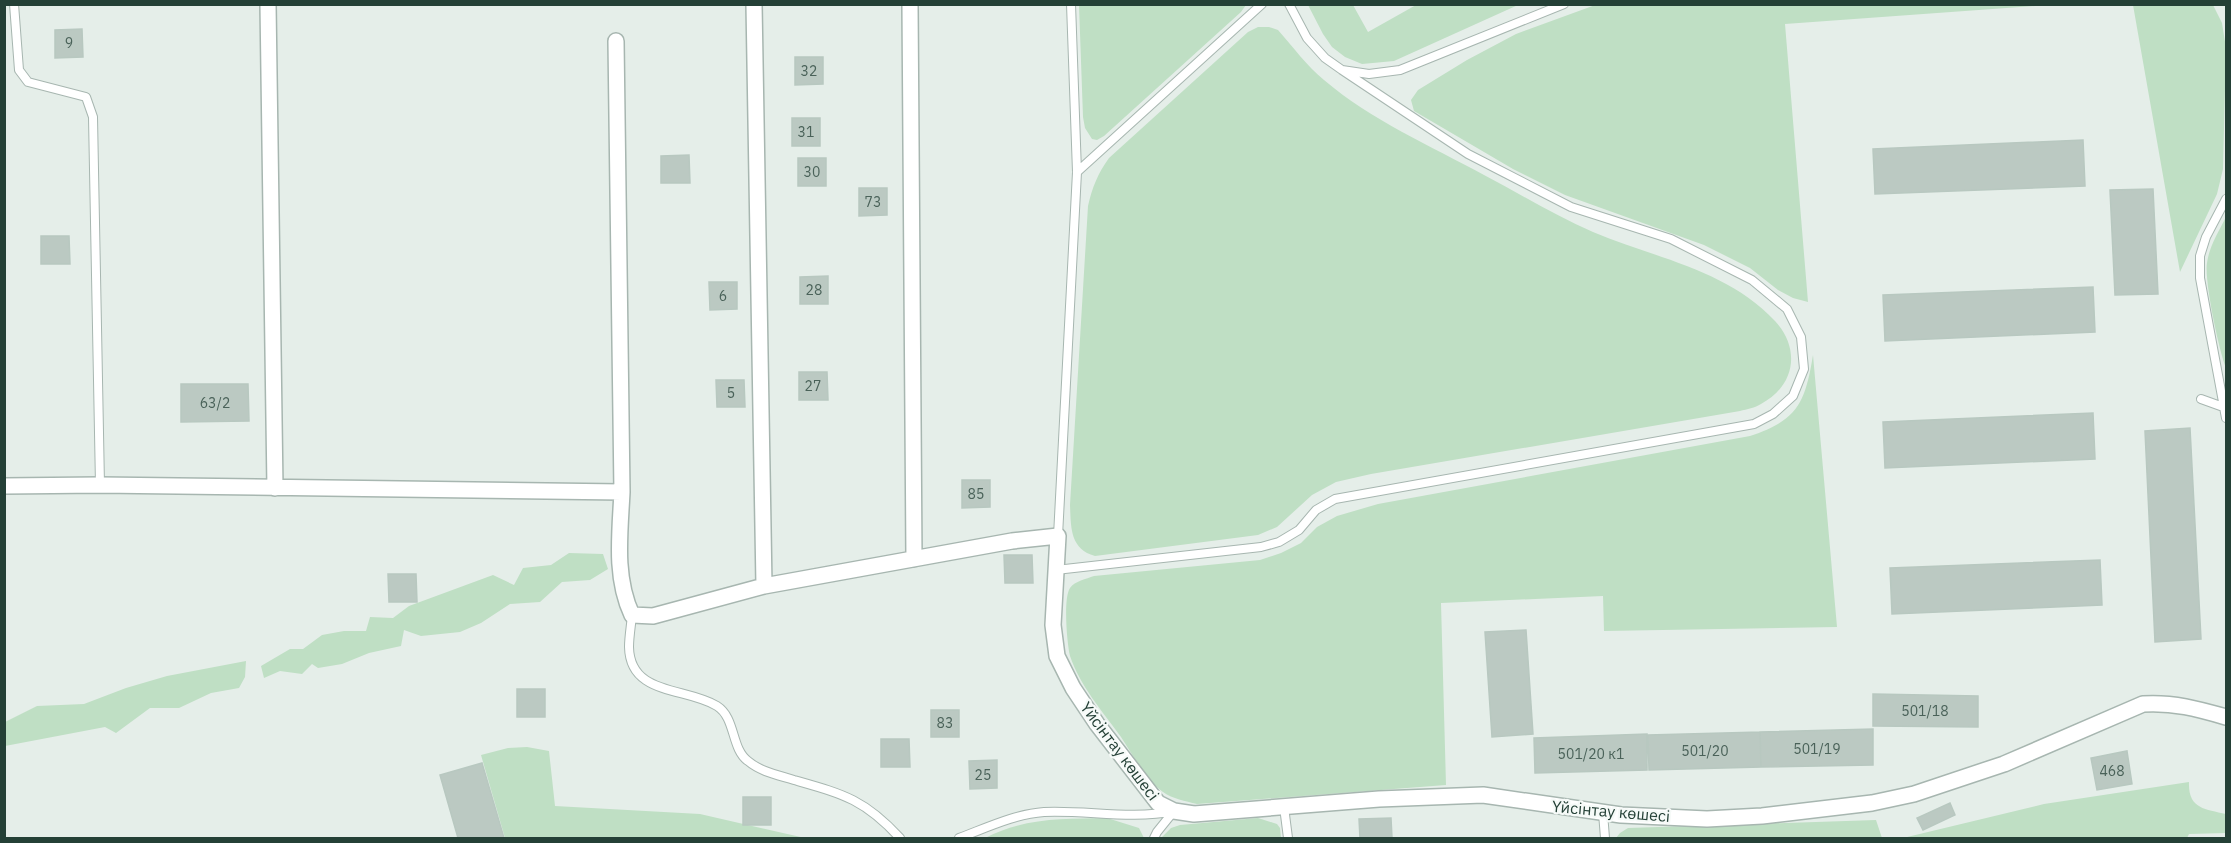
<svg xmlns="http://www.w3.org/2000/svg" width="2231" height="843" viewBox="0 0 2231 843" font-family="'IBM Plex Sans',sans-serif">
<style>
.green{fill:#bfdfc4}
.building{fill:#bbc9c2;stroke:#b8c8c0;stroke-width:1.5}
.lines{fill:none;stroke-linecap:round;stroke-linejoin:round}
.service-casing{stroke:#a7b6b0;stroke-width:10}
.minor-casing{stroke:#a7b6b0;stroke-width:18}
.service{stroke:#fff;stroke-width:8}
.minor{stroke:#fff;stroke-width:15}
.labels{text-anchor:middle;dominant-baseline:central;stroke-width:4.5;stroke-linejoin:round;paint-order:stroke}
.number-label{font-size:14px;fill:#4a6259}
.street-label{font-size:16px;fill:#244036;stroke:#f6faf8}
</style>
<rect width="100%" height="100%" fill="#e5eee9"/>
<!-- green -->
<path class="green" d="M1598,4H2048V5L1785,24L1808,302L1793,298L1778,290L1750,268L1704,245L1565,195L1513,169L1414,111L1411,100L1418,90L1467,60L1516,34Z
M1079,5V4L1246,5L1241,12L1104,136L1097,140L1092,139L1085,128L1083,117Z
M1308,5H1353L1368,32L1416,5H1518L1394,61L1362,64L1345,57L1332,47L1323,34Z
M2133,5H2213L2222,23L2226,48L2223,169L2217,194L2180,272Z
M1258,27H1269L1278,30C1293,47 1307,66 1324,80C1371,120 1431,146 1484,175C1520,194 1556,216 1593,232C1655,258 1728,270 1775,321C1801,349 1795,386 1761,404C1755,408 1747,409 1740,411L1371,474L1336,482L1312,495L1277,527L1258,535L1095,556C1070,549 1071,528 1070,505L1088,206C1092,188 1098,173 1109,158L1248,32Z
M2226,217V368C2219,351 2204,280 2207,263C2209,247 2219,231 2226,217Z
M1813,355L1837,627L1604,631L1603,596L1441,603L1446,785L1197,804C1185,801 1173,799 1163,792C1145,779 1133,755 1121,737C1103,712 1080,686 1070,656C1067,644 1063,598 1070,588C1075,581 1086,579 1094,576L1260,560L1281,553L1301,543L1317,527L1337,516L1378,504L1750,436C1798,420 1805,403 1813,355Z
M569,553L603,554L608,569L590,580L562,582L540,602L510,604L481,623L460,632L421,636L404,630L401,646L369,653L342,664L318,668L312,664L302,674L280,671L264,678L261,666L290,649H303L322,635L344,631H366L370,617L393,618L409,606L493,575L514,585L523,568L551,565Z
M246,661L245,677L239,688L211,693L179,708H150L116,733L105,727L5,746V722L37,706L84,704L126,688L167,676Z
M527,747L549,751L555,806L700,814L805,838H505L481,755L508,748Z
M2189,782C2188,809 2205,809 2226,814V833L2189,834L2187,838H1903L2044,804Z
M1107,818L1139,828L1144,838H985C1026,817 1063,819 1107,818Z
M1258,818L1277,824L1280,828L1281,838H1161L1171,828L1180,825Z
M1876,820L1882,838H1616L1620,833L1628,828Z"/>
<!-- building -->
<path class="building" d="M82,29L83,57L55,58V30Z
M795,57H823V84L795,85Z
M792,118H820V146H792Z
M2083,140L2085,186L1875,194L1873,149Z
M689,155L690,183H661V156Z
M798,158H826V186H798Z
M859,188H887V215L859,216Z
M2153,189L2158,294L2115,295L2110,190Z
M41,236H69L70,264H41Z
M828,276V304H800V277Z
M709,282H737V309L710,310Z
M2093,287L2095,332L1885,341L1883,295Z
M799,372H827L828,400H799Z
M716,380H744L745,407H717Z
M181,384H248L249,421L181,422Z
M2093,413L2095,459L1885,468L1883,422Z
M2190,428L2201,639L2155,642L2145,431Z
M962,480H990V507L962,508Z
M1004,555H1032L1033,583H1005Z
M2100,560L2102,605L1892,614L1890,568Z
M388,574H416L417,602H389Z
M1526,630L1533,734L1492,737L1485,632Z
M517,689H545V717H517Z
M1873,694L1978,696V727L1873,726Z
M931,710H959V737H931Z
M1873,729V765L1761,767L1760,732Z
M1760,732L1761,767L1649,770L1648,735Z
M1647,734V770L1535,773L1534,738Z
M881,739H909L910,767H881Z
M2127,751L2132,784L2097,790L2091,758Z
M997,760V788L970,789L969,761Z
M482,763L504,838H458L440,775Z
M743,797H771V825H743Z
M1950,803L1955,815L1923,830L1917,818Z
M1391,818L1392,838H1360L1359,819Z"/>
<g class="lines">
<defs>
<path id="service" d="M14,4L19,70L28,82L86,97L93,117L100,485
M1289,4L1307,38L1325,58L1342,70L1369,74L1400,70L1564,4
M1077,172L1262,4
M2226,199L2206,237L2200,256V278L2226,418
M2201,399L2226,408
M1058,536L1077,172L1071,4
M1056,570L1261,547L1279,542L1299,530L1316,510L1335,499L1754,424L1773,414L1793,396L1804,369L1801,337L1787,309L1752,280L1671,239L1571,207L1468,154L1342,70
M632,615C631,626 629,637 629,647C630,696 686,687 717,706C736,718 731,749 748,761C761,772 778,775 794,780C843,794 864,799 900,838
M1284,807L1288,838
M1603,813L1605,838
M959,838C986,828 1015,814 1044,812C1088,810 1131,820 1174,811L1157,832L1154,838"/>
<path id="minor" d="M268,4L275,488
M754,4L764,586L1012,541L1058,536L1053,625L1057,656L1073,688L1097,724L1158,803L1174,811L1194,814L1379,799L1483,795L1621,815L1707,819L1762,816L1872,803L1914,794L2004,764L2143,704C2173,702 2198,709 2226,717
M910,4L914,559
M616,41L622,492
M4,486L100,485L622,492C620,533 614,577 632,615L653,616L764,586"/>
</defs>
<!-- service casing -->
<use href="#service" class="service-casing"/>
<!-- minor casing -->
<use href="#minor" class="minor-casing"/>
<!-- service -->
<use href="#service" class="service"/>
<!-- minor -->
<use href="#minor" class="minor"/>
</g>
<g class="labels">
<!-- number labels -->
<g class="number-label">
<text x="69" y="43">9</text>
<text x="809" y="71">32</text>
<text x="806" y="132">31</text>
<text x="812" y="172">30</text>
<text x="873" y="202">73</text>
<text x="814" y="290">28</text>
<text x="723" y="296">6</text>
<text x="813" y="386">27</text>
<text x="731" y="393">5</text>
<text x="215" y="403">63/2</text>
<text x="976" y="494">85</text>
<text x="1925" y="711">501/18</text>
<text x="945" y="723">83</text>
<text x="1817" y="749">501/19</text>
<text x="1705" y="751">501/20</text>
<text x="1591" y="754">501/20 к1</text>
<text x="2112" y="771">468</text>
<text x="983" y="775">25</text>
</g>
<!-- street labels -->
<g class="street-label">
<text transform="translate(1120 751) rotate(53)">Үйсінтау көшесі</text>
<text transform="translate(1611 811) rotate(5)">Үйсінтау көшесі</text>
</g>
</g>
<!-- border -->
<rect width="2231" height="843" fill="none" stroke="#244036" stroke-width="12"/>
</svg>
